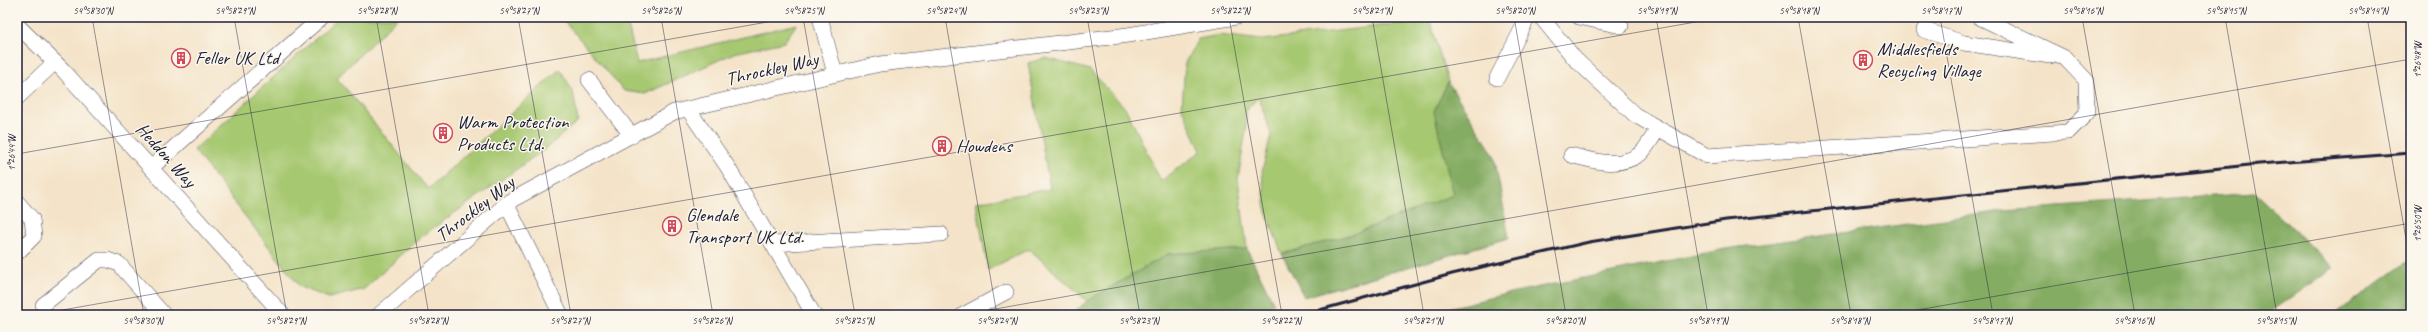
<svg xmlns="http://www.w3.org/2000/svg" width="2428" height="332" viewBox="0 0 2428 332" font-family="Caveat,sans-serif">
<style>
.green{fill:#a6c870;stroke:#647556}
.forest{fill:#84ac62;stroke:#53674e}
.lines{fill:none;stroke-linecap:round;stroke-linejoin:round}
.lane-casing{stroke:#423f50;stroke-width:16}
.lane{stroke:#fff;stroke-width:15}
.rail{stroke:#22223b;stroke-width:3}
.ticks{fill:none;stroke:#22223b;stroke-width:1;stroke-opacity:0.45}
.labels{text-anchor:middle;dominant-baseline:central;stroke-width:3;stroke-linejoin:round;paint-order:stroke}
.poi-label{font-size:19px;fill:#22223b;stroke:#fbf7ec;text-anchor:start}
.street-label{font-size:19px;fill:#22223b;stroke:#fbf7ec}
.neatline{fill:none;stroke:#22223b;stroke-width:1.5}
.ticks-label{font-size:10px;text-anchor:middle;fill:#22223b}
</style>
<rect width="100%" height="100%" fill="#fbf7ec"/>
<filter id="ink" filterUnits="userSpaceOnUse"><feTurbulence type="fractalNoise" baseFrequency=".025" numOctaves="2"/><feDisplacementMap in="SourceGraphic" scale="8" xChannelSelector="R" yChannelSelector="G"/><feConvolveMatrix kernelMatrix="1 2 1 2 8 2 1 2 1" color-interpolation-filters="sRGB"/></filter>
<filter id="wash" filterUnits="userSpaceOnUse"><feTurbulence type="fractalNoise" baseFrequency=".012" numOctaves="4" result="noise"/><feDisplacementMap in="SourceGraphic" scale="16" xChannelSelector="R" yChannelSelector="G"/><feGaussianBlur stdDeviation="0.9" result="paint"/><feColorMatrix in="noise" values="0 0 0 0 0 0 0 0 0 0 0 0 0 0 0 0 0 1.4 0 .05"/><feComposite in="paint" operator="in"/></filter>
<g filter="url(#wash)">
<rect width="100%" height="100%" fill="#f4e3c8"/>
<!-- green -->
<path class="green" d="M339,17H398L337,78L428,189L560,69L573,92L578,121L545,149L422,236L364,289L329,298L300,287L194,150Z
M561,17H626L637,63L797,24L784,42L734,53L645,94L624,91Z
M1430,20L1448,82L1434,111L1454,195L1353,234L1282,254L1266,212L1262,172L1271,135L1259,97L1246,110V130L1238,179L1247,249L1168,254L1087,301L1029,249L988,270L976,202L1050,189L1028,63L1046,58L1090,70L1126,109L1161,181L1201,151L1182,108L1185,63L1198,39L1220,35L1262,40Z"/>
<!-- forest -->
<path class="forest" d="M1448,82L1494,155L1509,238L1304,297L1282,254L1353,234L1453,195L1434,111Z
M2255,193L2334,268L2266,315H1420L1510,293L1725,249L2003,211Z
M1247,249L1274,304L1244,315H1071L1087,301L1168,254Z
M2411,259V315H2334Z"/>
</g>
<g filter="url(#ink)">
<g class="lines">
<defs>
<path id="lane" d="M820,17L835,74
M1541,17L1575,59L1635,115L1707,156L2068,132L2087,113L2086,80L2065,58L1979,17
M1579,17L1621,26
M17,25L63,70L283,315
M1924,30L1964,43L2050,56
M1497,78L1528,17
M589,80L632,136
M17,98L55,62
M688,109L727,166L814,315
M1571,155C1594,161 1619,169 1640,154C1647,148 1653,136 1658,129
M151,168L322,17
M17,202L32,219L34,236L17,253
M507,205L561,315
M773,244L941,234
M43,305L99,260H108L119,264L164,315
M379,315L510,201L674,112L880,64L1128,35L1236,17
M963,315L1006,292"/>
</defs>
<!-- lane casing -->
<use href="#lane" class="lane-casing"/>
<!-- lane -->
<use href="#lane" class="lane"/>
<!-- rail -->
<path class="rail" d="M1301,315L1452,274L1589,242L1726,220L2259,164L2411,153"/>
</g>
</g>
<!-- ticks -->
<path class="ticks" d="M92,17L144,315M234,17L287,315M376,17L429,315M518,17L571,315M661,17L713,315M803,17L855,315M945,17L997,315M1087,17L1140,315M1229,17L1282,315M1372,17L1424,315M1514,17L1566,315M1656,17L1708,315M1798,17L1851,315M1940,17L1993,315M2082,17L2135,315M2225,17L2277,315M2367,17L2411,267M17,154L796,17M34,315L1724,17M961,315L2411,59M1889,315L2411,223"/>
<!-- icons -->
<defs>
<symbol id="building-ring" viewBox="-11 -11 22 22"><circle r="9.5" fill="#fbf7ec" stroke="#d1495b" stroke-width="1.5"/><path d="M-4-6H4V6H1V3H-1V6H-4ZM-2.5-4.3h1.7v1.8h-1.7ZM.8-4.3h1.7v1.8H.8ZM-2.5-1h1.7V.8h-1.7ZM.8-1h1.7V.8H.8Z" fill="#d1495b"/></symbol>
</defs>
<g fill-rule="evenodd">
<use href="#building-ring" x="170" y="47" width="22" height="22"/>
<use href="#building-ring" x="1852" y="49" width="22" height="22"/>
<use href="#building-ring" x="432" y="122" width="22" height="22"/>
<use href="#building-ring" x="931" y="135" width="22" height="22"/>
<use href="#building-ring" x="661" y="215" width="22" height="22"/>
</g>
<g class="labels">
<!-- poi labels -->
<g class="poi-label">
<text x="1877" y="49">Middlesfields<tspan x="1877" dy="22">Recycling Village</tspan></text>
<text x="195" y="58">Feller UK Ltd</text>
<text x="457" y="122">Warm Protection<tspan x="457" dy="22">Products Ltd.</tspan></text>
<text x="956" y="146">Howdens</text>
<text x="686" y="215">Glendale<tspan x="686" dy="22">Transport UK Ltd.</tspan></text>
</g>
<!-- street labels -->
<g class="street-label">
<text transform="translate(772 69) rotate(-13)">Throckley Way</text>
<text transform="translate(166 155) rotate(48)">Heddon Way</text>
<text transform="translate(475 209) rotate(-38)">Throckley Way</text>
</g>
</g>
<!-- margin -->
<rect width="2428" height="332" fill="none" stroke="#fbf7ec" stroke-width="44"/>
<rect x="22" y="22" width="2384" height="288" class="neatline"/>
<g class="ticks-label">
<text x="93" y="14">54°58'30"N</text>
<text x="235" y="14">54°58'29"N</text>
<text x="377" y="14">54°58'28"N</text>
<text x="519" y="14">54°58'27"N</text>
<text x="661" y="14">54°58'26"N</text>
<text x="804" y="14">54°58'25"N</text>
<text x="946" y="14">54°58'24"N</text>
<text x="1088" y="14">54°58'23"N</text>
<text x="1230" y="14">54°58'22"N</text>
<text x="1372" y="14">54°58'21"N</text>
<text x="1515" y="14">54°58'20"N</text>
<text x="1657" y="14">54°58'19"N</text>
<text x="1799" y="14">54°58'18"N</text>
<text x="1941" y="14">54°58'17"N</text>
<text x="2083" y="14">54°58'16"N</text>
<text x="2226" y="14">54°58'15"N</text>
<text x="2368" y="14">54°58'14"N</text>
<text transform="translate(2417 60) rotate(-90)" y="4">1°26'48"W</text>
<text transform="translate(11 153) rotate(-90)" y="4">1°26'44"W</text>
<text transform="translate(2417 224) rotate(-90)" y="4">1°26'50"W</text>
<text x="143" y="324">54°58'30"N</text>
<text x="286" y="324">54°58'29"N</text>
<text x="428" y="324">54°58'28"N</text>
<text x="570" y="324">54°58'27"N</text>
<text x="712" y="324">54°58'26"N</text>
<text x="854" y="324">54°58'25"N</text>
<text x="997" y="324">54°58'24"N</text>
<text x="1139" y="324">54°58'23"N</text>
<text x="1281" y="324">54°58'22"N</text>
<text x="1423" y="324">54°58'21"N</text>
<text x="1565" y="324">54°58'20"N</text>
<text x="1708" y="324">54°58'19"N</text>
<text x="1850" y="324">54°58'18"N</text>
<text x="1992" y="324">54°58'17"N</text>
<text x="2134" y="324">54°58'16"N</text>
<text x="2276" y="324">54°58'15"N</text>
</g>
</svg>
